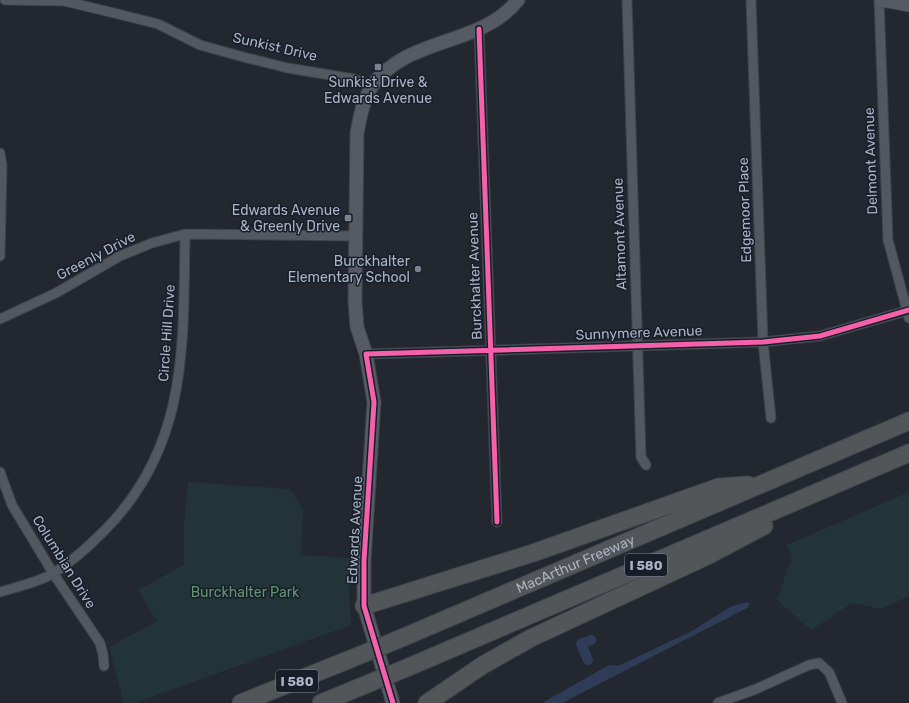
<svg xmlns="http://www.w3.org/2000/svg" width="909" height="703" viewBox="0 0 909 703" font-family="Rubik,sans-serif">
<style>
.green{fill:#233438}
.water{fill:#2e3c57}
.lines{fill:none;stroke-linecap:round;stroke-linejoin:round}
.canal{stroke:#2e3c57;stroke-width:10}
.street-casing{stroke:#3f4349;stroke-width:11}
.secondary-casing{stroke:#3f4349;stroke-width:15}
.highway-casing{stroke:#3f444c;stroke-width:19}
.street{stroke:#525760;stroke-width:9}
.secondary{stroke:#565a64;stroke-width:13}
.highway{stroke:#535658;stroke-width:17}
.highway-bridge-casing{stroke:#3f444c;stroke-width:19;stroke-linecap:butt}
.highway-bridge{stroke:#535658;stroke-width:17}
.cycleway-casing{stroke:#171e2a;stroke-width:8}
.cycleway{stroke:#f560ab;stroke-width:5}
.poi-dot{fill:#7b8290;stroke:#171e2a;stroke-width:1.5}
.labels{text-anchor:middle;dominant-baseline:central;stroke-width:3;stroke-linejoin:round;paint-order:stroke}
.shield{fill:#171e2a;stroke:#7f8696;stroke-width:1}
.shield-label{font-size:13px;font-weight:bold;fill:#abb3c4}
.street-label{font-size:14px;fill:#abb3c4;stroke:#171e2a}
.poi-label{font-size:14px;fill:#abb3c4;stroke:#171e2a;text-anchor:end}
.park-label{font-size:14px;fill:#639471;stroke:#171e2a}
</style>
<rect width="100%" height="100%" fill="#232830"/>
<!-- green -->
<path class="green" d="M188,482L289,489L303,508L301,555L353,558L349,591L351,625L135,703H124L109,647L157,621L138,590L184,565V524Z
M909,492V596L881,609L852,603L811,630L777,600L792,557L787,545Z"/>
<!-- water -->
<path class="water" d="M748,602L750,604L747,608L562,703H542L609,665L618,666L692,631L732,606Z"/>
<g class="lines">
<!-- canal -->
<path class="canal" d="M588,660L581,644L591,640"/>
<defs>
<path id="street" d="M5,0L64,1L114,13L158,24L200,45L247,58L288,68L354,79L372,86
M627,0L641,457L646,465
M751,0L763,342L771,418
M879,0L888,240L909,318
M479,29L497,522
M0,153L2,165L0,256
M0,319L56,293L120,256L152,243L185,234L354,236
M366,354L763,342L820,336L909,310
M0,472L12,505L53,573L100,643L103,654L104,666
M0,592C16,587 40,582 54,573C71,562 88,547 103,532C189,447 183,346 185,234
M718,703L756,689L809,665L819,663L829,672L842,703"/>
<path id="secondary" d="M882,0L909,5
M393,703L364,606V561L374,402L366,354L357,327L355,301L357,133C360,117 363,100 372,86C407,36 481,47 518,0"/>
<g id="highway">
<path d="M364,606L533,553L719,487L748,485"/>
<path id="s1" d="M397,640L909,421"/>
<path d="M404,669L909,453"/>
<path d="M241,703L353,658"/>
<path d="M321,703L360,687"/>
<path d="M427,703L483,665L531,638L707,556L764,526"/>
</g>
</defs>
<!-- street casing -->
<use href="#street" class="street-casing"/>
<!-- secondary casing -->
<use href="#secondary" class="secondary-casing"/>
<!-- highway casing -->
<use href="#highway" class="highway-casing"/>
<!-- street -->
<use href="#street" class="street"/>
<!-- secondary -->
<use href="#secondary" class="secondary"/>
<!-- highway -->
<use href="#highway" class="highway"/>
<defs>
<path id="highway-bridge" d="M353,658L397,640
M360,687L404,669"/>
</defs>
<!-- highway-bridge casing -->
<use href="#highway-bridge" class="highway-bridge-casing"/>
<!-- highway-bridge -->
<use href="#highway-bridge" class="highway-bridge"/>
<defs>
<path id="cycleway" d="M479,29L497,522
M393,703L364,606V561L374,402L366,354L763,342L820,336L909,310"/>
</defs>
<!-- cycleway casing -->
<use href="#cycleway" class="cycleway-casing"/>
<!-- cycleway -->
<use href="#cycleway" class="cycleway"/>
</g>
<!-- markers -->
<g class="poi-dot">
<rect x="374" y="63" width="8" height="8" rx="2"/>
<rect x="344" y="214" width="8" height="8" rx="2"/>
<circle cx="418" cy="269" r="4"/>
</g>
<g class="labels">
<!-- shield labels -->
<g class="shield">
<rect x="625" y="554" width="42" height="22" rx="3"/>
<rect x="276" y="670" width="42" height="22" rx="3"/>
</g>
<g class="shield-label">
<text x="646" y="565">I 580</text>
<text x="297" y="681">I 580</text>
</g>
<!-- street labels -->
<g class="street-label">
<text transform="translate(275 47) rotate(13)">Sunkist Drive</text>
<text transform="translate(871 161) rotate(-92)">Delmont Avenue</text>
<text transform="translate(745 210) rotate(-92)">Edgemoor Place</text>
<text transform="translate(620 234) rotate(-92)">Altamont Avenue</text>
<text transform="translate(96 256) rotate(-28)">Greenly Drive</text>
<text transform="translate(475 276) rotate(-92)">Burckhalter Avenue</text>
<text transform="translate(167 333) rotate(-86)">Circle Hill Drive</text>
<text transform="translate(639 333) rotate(-2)">Sunnymere Avenue</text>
<text transform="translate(355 530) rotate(-87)">Edwards Avenue</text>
<text transform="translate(64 562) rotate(58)">Columbian Drive</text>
<text stroke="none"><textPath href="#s1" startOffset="194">MacArthur Freeway</textPath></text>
</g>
<!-- poi labels -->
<g class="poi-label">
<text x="378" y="82" text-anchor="middle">Sunkist Drive &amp;<tspan x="378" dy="16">Edwards Avenue</tspan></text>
<text x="340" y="210">Edwards Avenue<tspan x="340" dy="16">&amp; Greenly Drive</tspan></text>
<text x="410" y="261">Burckhalter<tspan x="410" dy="16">Elementary School</tspan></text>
</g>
<!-- park labels -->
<g class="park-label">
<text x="245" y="592">Burckhalter Park</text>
</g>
</g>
</svg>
